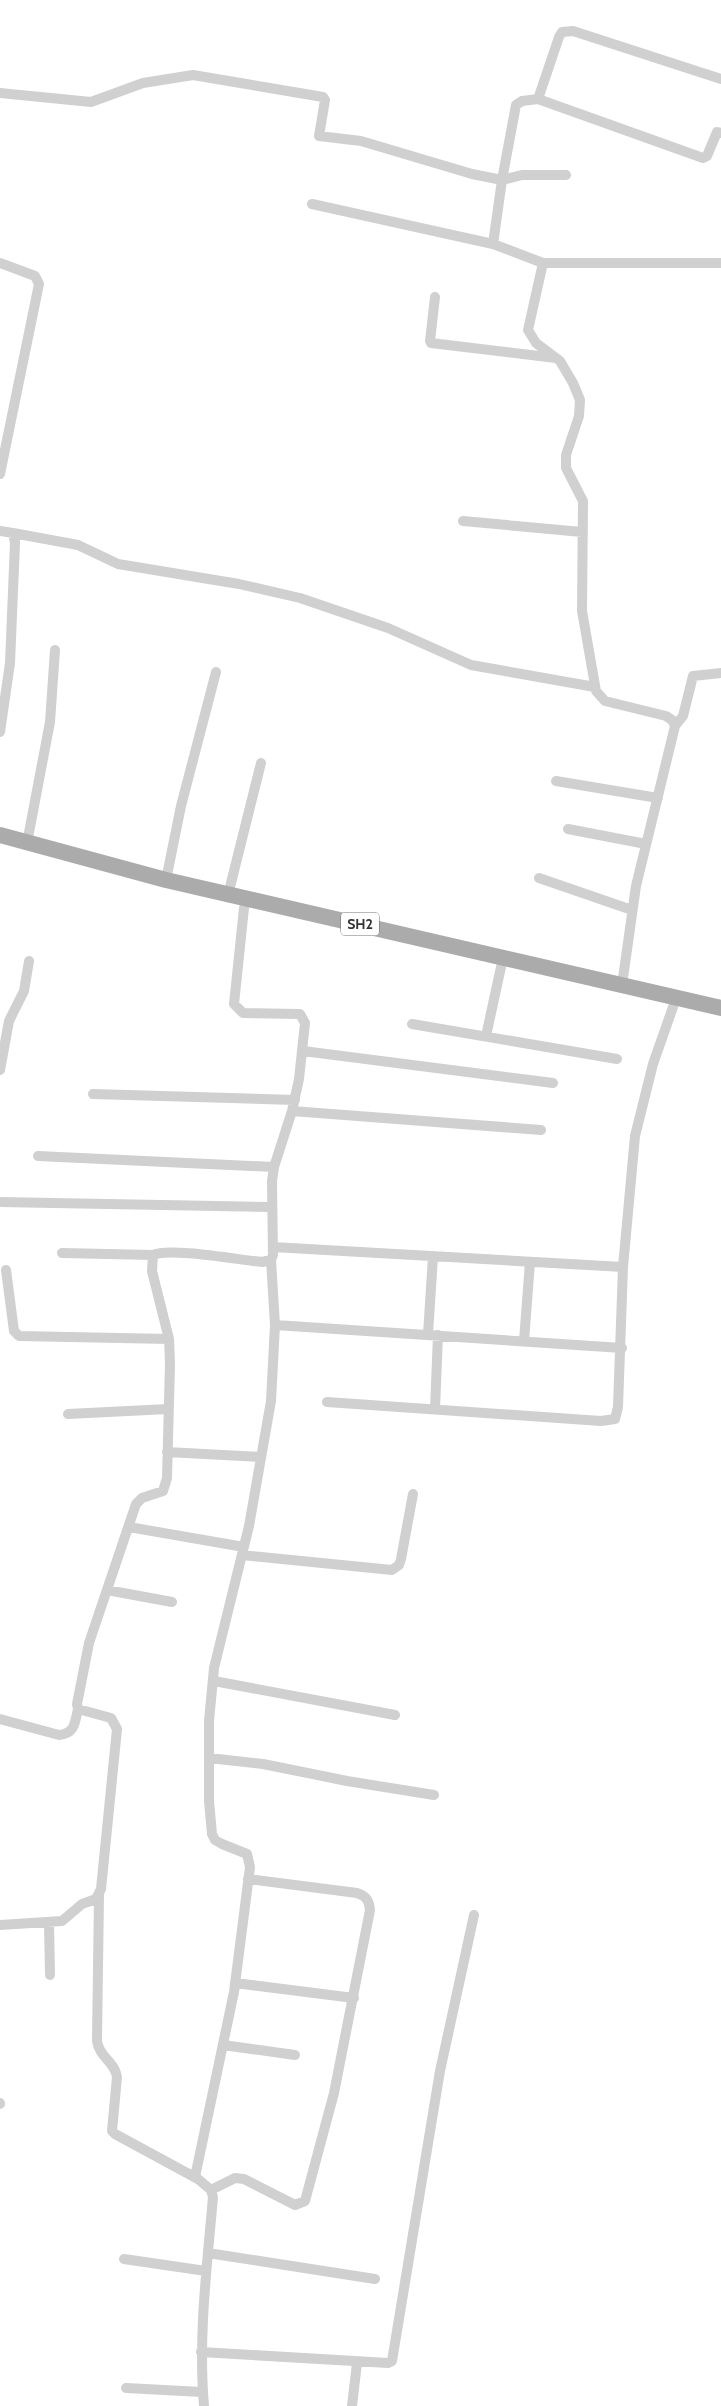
<svg xmlns="http://www.w3.org/2000/svg" width="721" height="2406" viewBox="0 0 721 2406" font-family="Cabin,sans-serif">
<style>
.lines{fill:none;stroke-linecap:round;stroke-linejoin:round}
.minor{stroke:#d0d0d0;stroke-width:10}
.primary{stroke:#ababab;stroke-width:16}
.labels{text-anchor:middle;dominant-baseline:central;stroke-width:5;stroke-linejoin:round;paint-order:stroke}
.shield{fill:#fff;stroke:#707070;stroke-width:1}
.shield-label{font-size:14px;font-weight:bold;fill:#333}
</style>
<rect width="100%" height="100%" fill="#fff"/>
<g class="lines">
<!-- minor -->
<path class="minor" d="M0,93L91,102L143,83L193,75L323,97L325,100L319,136L361,141L472,174L502,180L493,244L543,263L528,330L536,343L560,361L573,383L580,400L579,416L566,455V468L583,501L582,611L596,691L605,701L666,716L672,720L675,726L636,886L622,985
M538,99L703,158L707,156L717,132L721,133
M566,175H522L502,180L516,105L522,101L538,99L559,37L562,32L573,31L721,79
M312,204L493,244
M0,263L35,276L39,284L0,474
M543,263H721
M435,297L430,341L431,343L556,358
M463,521L582,532
M0,531L13,533L15,543L10,663L0,732
M13,533L78,545L118,564L239,584L300,598L388,628L471,665L595,687
M675,726L683,716L693,676L721,673
M556,781L658,798
M568,829L646,844
M27,843L50,722L55,650
M539,878L632,910
M166,880L181,806L216,672
M228,895L261,763
M412,1024L617,1059
M486,1036L501,967
M303,1051L553,1083
M0,1070L9,1021L24,991L29,961
M93,1094L295,1100
M292,1111L541,1130
M38,1156L274,1167
M0,1202L271,1207
M273,1247L623,1267
M62,1253L153,1255
M6,1270L14,1331L19,1336L169,1339
M275,1325L622,1348
M428,1334L433,1257
M524,1341L530,1262
M327,1402L601,1421L615,1419L618,1407L623,1267L635,1136L653,1064L673,1007
M435,1409L438,1335
M68,1414L168,1409
M167,1452L261,1457
M129,1527L244,1547
M242,1555L392,1570L399,1565L401,1559L413,1494
M107,1590L172,1602
M214,1681L395,1715
M0,1719L59,1735C75,1734 75,1722 78,1709
M209,1758L263,1764L347,1781L434,1795
M99,1895L97,2041C99,2057 115,2062 117,2077L112,2131L115,2134L198,2179L211,2190L213,2197C207,2267 198,2336 204,2406
M49,1923L50,1975
M0,1925L62,1921L82,1904L96,1899L101,1889L117,1729L111,1718L78,1709L77,1704L89,1643L136,1504L142,1498L163,1491L167,1478L170,1363L169,1339L152,1271L153,1255C169,1247 240,1260 262,1262L271,1260L273,1255L272,1181L274,1167L292,1111L299,1079L305,1023L300,1014L243,1013L234,1004L244,908
M235,1983L354,1998
M223,2045L295,2055
M0,2103V2104
M195,2177L234,1992L250,1867L247,1854L222,1844L215,1840L212,1834L209,1801V1721L214,1668L249,1526L271,1401L275,1325L271,1260
M211,2190L235,2178L244,2179L295,2205L305,2201L334,2093L370,1910C369,1900 366,1896 357,1893L248,1879
M208,2253L375,2279
M124,2259L206,2271
M201,2352L388,2363L392,2361L440,2071L474,1915
M126,2388L202,2392
M352,2406L357,2363"/>
<!-- primary -->
<path class="primary" d="M0,835L166,880L721,1008"/>
</g>
<g class="labels">
<!-- shield labels -->
<rect class="shield" x="341" y="912.5" width="38" height="23" rx="4"/>
<g class="shield-label">
<text x="360" y="924">SH2</text>
</g>
</g>
</svg>
